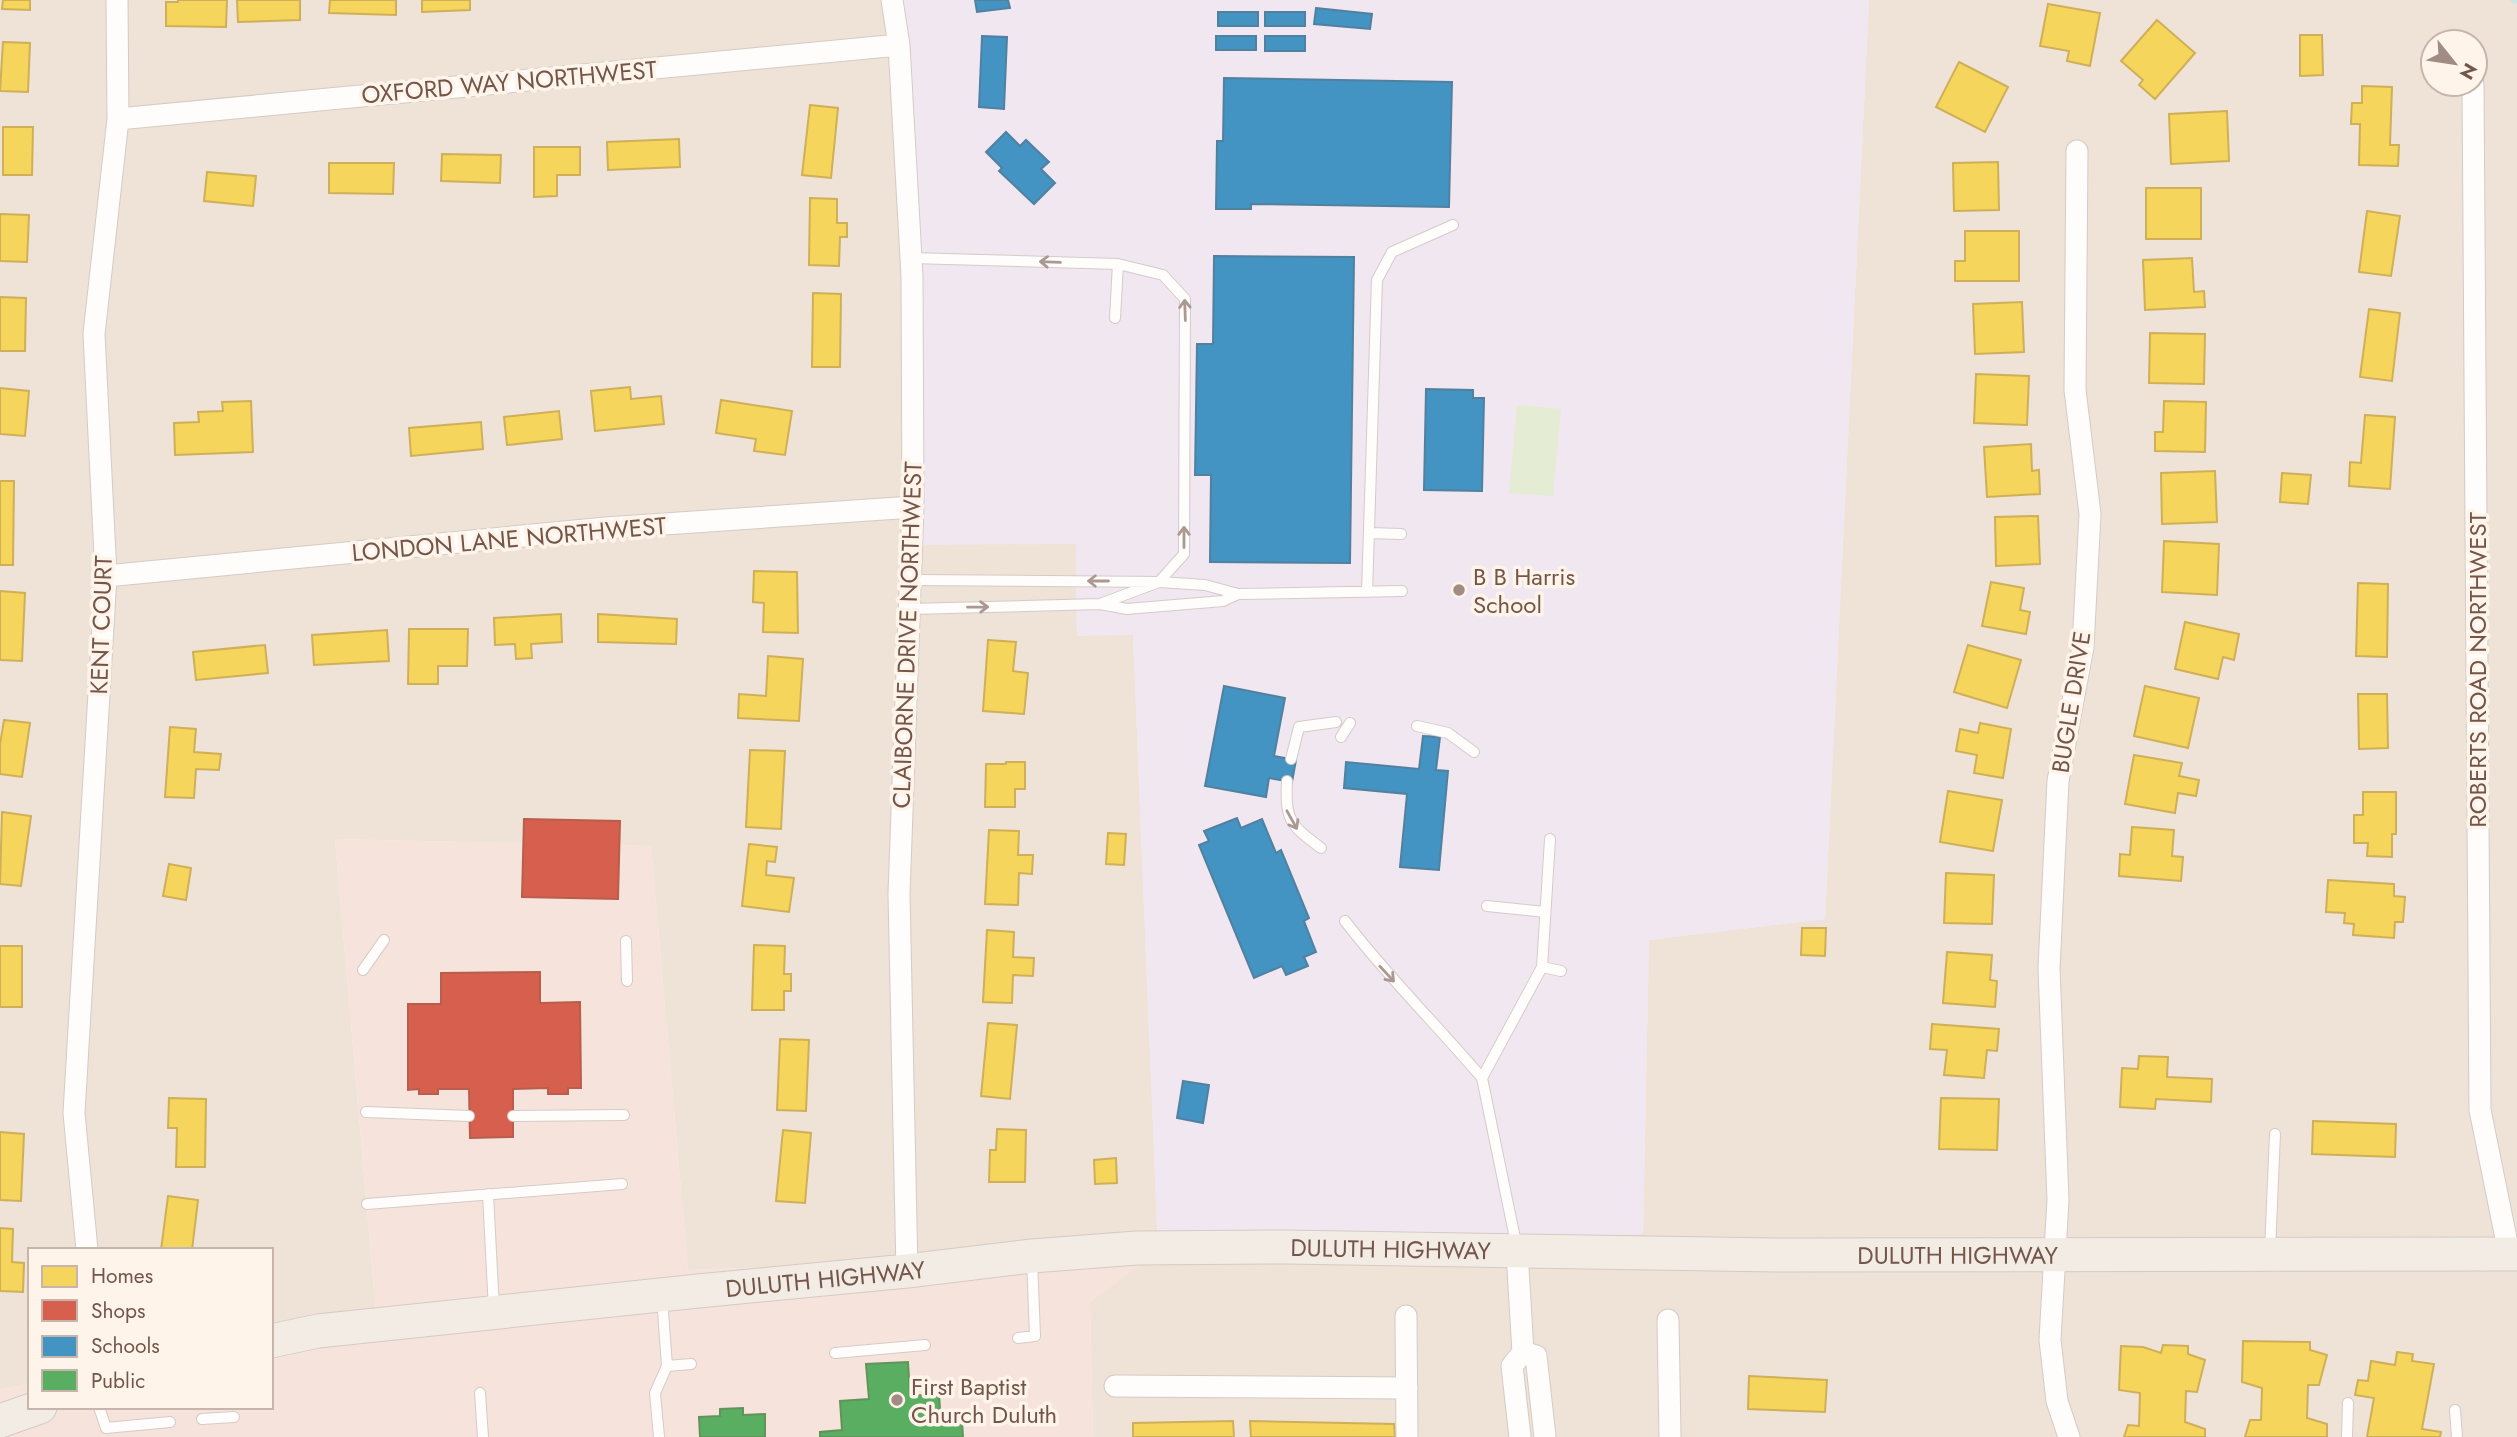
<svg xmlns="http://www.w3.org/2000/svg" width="2517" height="1437" viewBox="0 0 2517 1437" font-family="Jost,sans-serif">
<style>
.residential{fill:#efe2d6;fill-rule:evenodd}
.commercial{fill:#f6e4dc}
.education{fill:#f1e7f1}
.green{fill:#e4ecd4}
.homes{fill:#f6d55c;stroke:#cfaf57;stroke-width:2}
.shops{fill:#d6604d;stroke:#b95d4c;stroke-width:2}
.schools{fill:#4393c3;stroke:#52809f;stroke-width:2}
.public{fill:#5aae61;stroke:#62935a;stroke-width:2}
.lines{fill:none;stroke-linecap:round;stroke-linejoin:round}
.stream{stroke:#cbe7e6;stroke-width:6}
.lane-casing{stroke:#d4cbc6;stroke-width:12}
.street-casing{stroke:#d4cbc6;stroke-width:23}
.primary-casing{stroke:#d5cac5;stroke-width:35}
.lane{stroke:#fefdfc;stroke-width:10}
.street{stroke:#fefdfc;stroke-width:21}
.primary{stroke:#f2ece5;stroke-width:33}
.oneway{stroke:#ab9891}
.poi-dot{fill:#a28b82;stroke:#fff4ea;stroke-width:2.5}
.labels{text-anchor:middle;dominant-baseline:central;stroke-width:7;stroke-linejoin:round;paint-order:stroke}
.street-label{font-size:24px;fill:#74554a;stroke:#fff4ea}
.poi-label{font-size:24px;fill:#74554a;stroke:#fff4ea;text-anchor:start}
</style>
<rect width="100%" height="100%" fill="#f6f0e9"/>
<!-- residential -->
<path class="residential" d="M0,0H895L1076,544L1077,635H1133L1158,1251L1410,1237L1643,1234L1649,940L1825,919L1869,0H2517V1437H1093L1090,1302L1156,1252L688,1270L651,846L335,839L376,1314L271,1331V1250H30V1383L0,1390ZM2433,42H2475V84H2433Z"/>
<!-- commercial -->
<path class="commercial" d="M335,839L651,846L688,1270L1158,1252L1090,1302L1093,1437H0V1390L30,1383V1407H271V1331L376,1313Z"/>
<!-- education -->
<path class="education" d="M895,0H1869L1825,919L1649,940L1643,1234L1410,1237L1158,1252L1133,635L1077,636L1076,544L916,545Z"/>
<!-- green -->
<path class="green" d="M1517,405L1561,409L1553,496L1509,493Z"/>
<!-- homes -->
<path class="homes" d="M3,0H30V10L2,9Z
M178,0H227L226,27L166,26V2H178Z
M237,0H300V20L238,22Z
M330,0H396V15L329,13Z
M422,0H470V10L422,12Z
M2048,4L2100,13L2090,66L2067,61L2069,51L2040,46Z
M2157,20L2195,53L2155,99L2139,85L2143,80L2121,61Z
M2300,35H2322L2323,75L2300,76Z
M3,42L30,43L28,92L0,91Z
M1959,62L2008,87L1985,132L1936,107Z
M2362,86L2392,87L2390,145H2399L2398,166L2359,165L2360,124H2351L2352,103H2362Z
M810,105L838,108L831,178L802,175Z
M2227,111L2229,161L2171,164L2169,114Z
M3,127H33L32,175H3Z
M679,139L680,167L608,170L607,142Z
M534,147H580V175H557V196L534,197Z
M442,154L501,155L500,183L441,181Z
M1998,162L1999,210L1954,211L1953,163Z
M329,163H394L393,194L329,193Z
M207,172L256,176L253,206L204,201Z
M2146,188H2201V239H2146Z
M810,198L837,199V223H847V237H840L839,266L809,265Z
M2367,211L2400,216L2391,276L2359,272Z
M0,214L29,215L27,262L0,261Z
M1965,231H2019V281H1955V261H1965Z
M2192,258L2194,292L2204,291L2205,307L2145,310L2143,260Z
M813,293L841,294L840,367H812Z
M0,297L26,298L25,351H0Z
M2022,302L2024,352L1975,354L1973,304Z
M2369,309L2400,313L2392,381L2360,377Z
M2150,333L2205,334L2204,384L2149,383Z
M1976,374L2029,376L2027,425L1974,423Z
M630,387L631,399L661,396L664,424L595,431L591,391Z
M0,388L29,391L25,436L0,434Z
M721,400L792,411L785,455L754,451L756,439L716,433Z
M251,401L253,452L175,455L174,423L199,422L198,412L223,411L222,402Z
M2164,401L2206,402L2205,452L2155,451V432H2163Z
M559,411L562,439L507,445L504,417Z
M2365,415L2395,417L2390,489L2349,486L2350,462L2361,463Z
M481,422L483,449L411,456L409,428Z
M2031,444L2032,471L2039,470L2040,494L1987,497L1984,447Z
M2215,471L2217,522L2162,524L2161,473Z
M2282,473L2311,475L2308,504L2280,502Z
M0,481H14L13,565H0Z
M2038,516L2040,564L1996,566L1995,517Z
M2164,541L2219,544L2217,595L2162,592Z
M754,571L797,572L798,633L763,632L764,603L753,602Z
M1991,582L2024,588L2020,610L2030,612L2026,634L1982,626Z
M2358,583L2388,584L2387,657L2356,656Z
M0,591L25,593L22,661L0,660Z
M561,614L562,642L531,644L532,658L516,659L515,644L495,645L494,618Z
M598,614L677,619L676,644L598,642Z
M2185,622L2239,634L2234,660L2223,657L2218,679L2175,669Z
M409,629H468L467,666H438V684H408Z
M387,630L389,661L314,665L312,635Z
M988,640L1016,642L1013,671L1028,673L1024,714L983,711Z
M265,645L268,673L196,680L193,652Z
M1968,645L2021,660L2007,708L1954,692Z
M768,656L803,659L799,721L738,718L739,694L766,696Z
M2145,686L2199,698L2188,748L2134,736Z
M2358,694H2387L2388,748L2359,749Z
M4,720L30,723L22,777L0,774V744Z
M1980,723L2011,729L2003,778L1974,773L1977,755L1956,751L1960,729L1978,733Z
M170,727L196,729L194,752L221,754L219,770L196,769L194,798L165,797Z
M750,750L785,751L781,829L746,827Z
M2134,755L2182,763L2179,776L2199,780L2196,796L2178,793L2175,813L2125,804Z
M1006,762H1025V789H1015V807H985L986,764H1006Z
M1948,791L2002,800L1993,851L1940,842Z
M2363,792H2396V834H2392V857L2367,856L2368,843H2354V815H2363Z
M2,812L31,816L21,886L0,884Z
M2132,827L2174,830L2172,856L2183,857L2181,881L2119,876L2120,854L2130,855Z
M989,830L1019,831L1018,855H1033L1032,874L1019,873L1018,905L985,904Z
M1108,833L1126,834L1124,865L1106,864Z
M749,844L777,847L775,862L767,861L766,875L794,878L789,912L742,906Z
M169,864L191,868L186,900L163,896Z
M1946,873L1994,875L1992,924L1944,923Z
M2328,880L2394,884V896L2405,897L2403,922H2395L2394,938L2353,935L2354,924L2344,923L2345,913L2326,912Z
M1802,928H1826L1825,956L1801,955Z
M987,930L1014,932L1013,957L1034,958L1033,976L1013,975L1012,1003L983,1002Z
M754,945L785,946L784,974H791V991H784V1010H752Z
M0,946H22V1007H0Z
M1947,952L1992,955L1990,980L1997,981L1995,1007L1943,1003Z
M988,1023L1017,1025L1010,1099L981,1096Z
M1932,1024L1999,1029L1997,1051L1987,1050L1984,1078L1944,1075L1947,1050L1930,1049Z
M780,1039L809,1040L806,1111L777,1110Z
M2139,1056L2168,1057L2167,1077L2212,1079L2211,1102L2156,1099L2155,1109L2120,1107L2122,1068L2138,1069Z
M169,1098L206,1099L205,1167H176L177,1128H168Z
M1941,1098L1999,1099L1997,1150L1939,1149Z
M2313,1121L2396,1124L2395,1157L2312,1154Z
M997,1129L1026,1130L1025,1182H989L990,1150H996Z
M783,1130L811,1133L805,1203L776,1201Z
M0,1132L24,1134L21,1201L0,1200Z
M1116,1158L1117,1183L1095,1184L1094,1160Z
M168,1196L198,1200L192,1250H161Z
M0,1228L13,1229L12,1262L24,1263L23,1292L0,1291Z
M2243,1341L2310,1342V1350L2327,1355L2319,1385H2308L2307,1418L2327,1424V1437H2245L2250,1420H2261L2262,1388L2242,1382Z
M2163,1345L2188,1346V1354L2205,1360L2197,1392L2186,1391L2185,1422L2205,1429V1437H2124L2128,1425L2139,1426L2140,1393L2119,1390L2121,1346L2143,1347L2161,1353Z
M2397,1352L2413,1354L2412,1361L2434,1364L2422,1429L2441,1432L2440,1437H2367L2374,1398L2355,1395L2358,1380L2368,1381L2371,1361L2395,1365Z
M1749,1376L1827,1380L1825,1412L1748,1409Z
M1233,1421L1234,1437H1133V1423Z
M1250,1421L1394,1424L1395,1437H1251Z"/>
<!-- shops -->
<path class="shops" d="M524,819L620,821L618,899L522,897Z
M540,972V1003L580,1002L581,1088H568V1094H548V1088L513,1089V1137L470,1138L469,1089H438V1094H419V1089L408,1090V1004H441V973Z"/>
<!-- schools -->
<path class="schools" d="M975,0H1008L1010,8L977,12Z
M1316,8L1372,14L1370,29L1314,24Z
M1218,12H1258V26H1218Z
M1265,12H1305V26H1265Z
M982,36L1007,37L1004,109L979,107Z
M1216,36H1256V50H1216Z
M1265,36H1305V51H1265Z
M1224,78L1452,82L1449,207L1251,204V209H1216L1217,141H1223Z
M1006,132L1020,146L1026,140L1049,162L1041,169L1055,183L1034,204L999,171L1002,168L986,152Z
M1214,256L1354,257L1350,563L1210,562L1211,475H1195L1197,344H1213Z
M1426,389L1473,390V398H1484L1482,491L1424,490Z
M1224,686L1285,698L1274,756L1296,760L1292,782L1269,778L1266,797L1205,786Z
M1423,736L1440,737L1436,770L1448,771L1439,870L1400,867L1407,794L1344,788L1346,762L1419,769Z
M1237,818L1241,828L1262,819L1276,853L1281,850L1309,918L1304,921L1316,952L1304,957L1308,966L1286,975L1282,966L1254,978L1199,845L1209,841L1204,831Z
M1183,1081L1209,1085L1203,1123L1177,1118Z"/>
<!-- public -->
<path class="public" d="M908,1362L910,1396L939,1394L941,1424L962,1422L963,1437H820V1432L842,1430L840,1401L869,1399L866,1364Z
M743,1408V1415L765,1414V1437H700L699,1417L720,1416V1409Z"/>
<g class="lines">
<!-- stream -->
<path class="stream" d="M2513,0L2517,1"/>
<defs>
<path id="lane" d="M911,258L1118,264L1163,275L1185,299L1184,554L1159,582L1100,604
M1115,318L1118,264
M1369,533L1401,534
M911,580L1159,582L1205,585L1238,594L1402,591
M1367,592L1377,280L1392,252L1453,225
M910,609L1100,604L1127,609L1223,601L1238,594
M1417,726L1448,733L1474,752
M1341,737L1350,723
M1291,759L1299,727L1336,722
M1287,781C1285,820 1290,825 1321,848
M1487,906L1545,912
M1345,921C1387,976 1437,1025 1482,1078
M626,941L627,981
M1542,967L1561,971
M363,970L384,940
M366,1112L469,1116
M513,1116L624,1115
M488,1194L494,1310
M367,1204L622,1184
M1517,1248L1482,1078L1542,967L1550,839
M2270,1250L2275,1134
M1018,1338L1035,1336L1032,1259
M835,1353L925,1345
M667,1366L691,1364
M480,1393L483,1437
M99,1407L106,1428L170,1422
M2455,1410L2457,1437
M202,1419L234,1417
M659,1437L655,1393L667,1366L662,1298
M2347,1437L2348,1403"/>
<path id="street" d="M892,0L899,45L912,276L913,507L899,894L907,1271
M2473,84L2480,1110L2509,1253
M118,119L899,45
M106,576L606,528L913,507
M87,1250L74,1113L106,576L94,334L118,119L117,0
M1517,1252L1523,1352L1512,1366L1520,1437
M1406,1316L1407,1437
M1668,1320L1670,1437
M1523,1352L1536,1356L1545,1437
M1115,1386L1407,1388
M2069,1437L2057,1401L2050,1340L2058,1200L2049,968L2058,781L2083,647L2090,514L2075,390L2077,151"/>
<g id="primary">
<path id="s1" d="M271,1341L318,1331L698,1291L907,1271L1032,1256L1137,1248L1286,1247L1776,1255L2517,1254"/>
<path d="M0,1421L40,1407"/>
</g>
</defs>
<!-- lane casing -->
<use href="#lane" class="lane-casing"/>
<!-- street casing -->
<use href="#street" class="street-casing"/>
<!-- primary casing -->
<use href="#primary" class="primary-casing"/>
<!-- lane -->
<use href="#lane" class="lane"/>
<!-- street -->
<use href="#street" class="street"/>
<!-- primary -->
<use href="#primary" class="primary"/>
</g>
<!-- one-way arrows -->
<defs><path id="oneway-shaft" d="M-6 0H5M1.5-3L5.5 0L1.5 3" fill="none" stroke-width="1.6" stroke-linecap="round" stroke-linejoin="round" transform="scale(1.75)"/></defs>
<g class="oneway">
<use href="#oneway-shaft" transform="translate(1050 262) rotate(-178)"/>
<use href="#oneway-shaft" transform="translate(1185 310) rotate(-92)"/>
<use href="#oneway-shaft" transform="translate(1184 537) rotate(-90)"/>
<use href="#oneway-shaft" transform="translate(1098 581) rotate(-180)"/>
<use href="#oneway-shaft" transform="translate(978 607) rotate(-1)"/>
<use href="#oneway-shaft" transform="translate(1292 820) rotate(61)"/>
<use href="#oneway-shaft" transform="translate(1387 974) rotate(47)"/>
</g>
<!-- markers -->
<g class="poi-dot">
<circle cx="1459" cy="590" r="7"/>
<circle cx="897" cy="1400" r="7"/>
</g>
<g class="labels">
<!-- street labels -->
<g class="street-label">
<text transform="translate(509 82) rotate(-5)">OXFORD WAY NORTHWEST</text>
<text transform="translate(509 539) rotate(-5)">LONDON LANE NORTHWEST</text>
<text transform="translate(101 625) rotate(-88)">KENT COURT</text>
<text transform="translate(907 635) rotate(-88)">CLAIBORNE DRIVE NORTHWEST</text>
<text transform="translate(2477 670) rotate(-90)">ROBERTS ROAD NORTHWEST</text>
<text transform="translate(2071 702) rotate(-81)">BUGLE DRIVE</text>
<text stroke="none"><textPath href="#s1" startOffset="1125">DULUTH HIGHWAY</textPath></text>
<text stroke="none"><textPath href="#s1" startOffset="1692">DULUTH HIGHWAY</textPath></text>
<text stroke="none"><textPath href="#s1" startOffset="558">DULUTH HIGHWAY</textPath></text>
</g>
<!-- poi labels -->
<g class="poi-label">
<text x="1473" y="576">B B Harris<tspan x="1473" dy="28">School</tspan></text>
<text x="911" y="1386">First Baptist<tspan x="911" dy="28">Church Duluth</tspan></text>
</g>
</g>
<!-- legend -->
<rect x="28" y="1248" width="245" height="161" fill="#fff4ea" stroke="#c7b4aa" stroke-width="2"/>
<rect x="42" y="1266" width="35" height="21" fill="#f6d55c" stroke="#c7b4aa" stroke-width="2"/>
<text x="91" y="1283" font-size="21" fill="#74554a">Homes</text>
<rect x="42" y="1300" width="35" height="21" fill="#d6604d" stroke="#c7b4aa" stroke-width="2"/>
<text x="91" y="1318" font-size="21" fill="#74554a">Shops</text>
<rect x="42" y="1336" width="35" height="21" fill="#4393c3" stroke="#c7b4aa" stroke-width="2"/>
<text x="91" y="1353" font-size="21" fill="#74554a">Schools</text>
<rect x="42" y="1370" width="35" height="21" fill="#5aae61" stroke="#c7b4aa" stroke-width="2"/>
<text x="91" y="1388" font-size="21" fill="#74554a">Public</text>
<!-- north arrow -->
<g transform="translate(2454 63) rotate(120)"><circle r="33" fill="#fff4ea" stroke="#c7b4aa" stroke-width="2"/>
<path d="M0-5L12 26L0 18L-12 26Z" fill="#a28b82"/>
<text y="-10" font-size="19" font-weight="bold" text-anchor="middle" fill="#74554a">N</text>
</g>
</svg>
